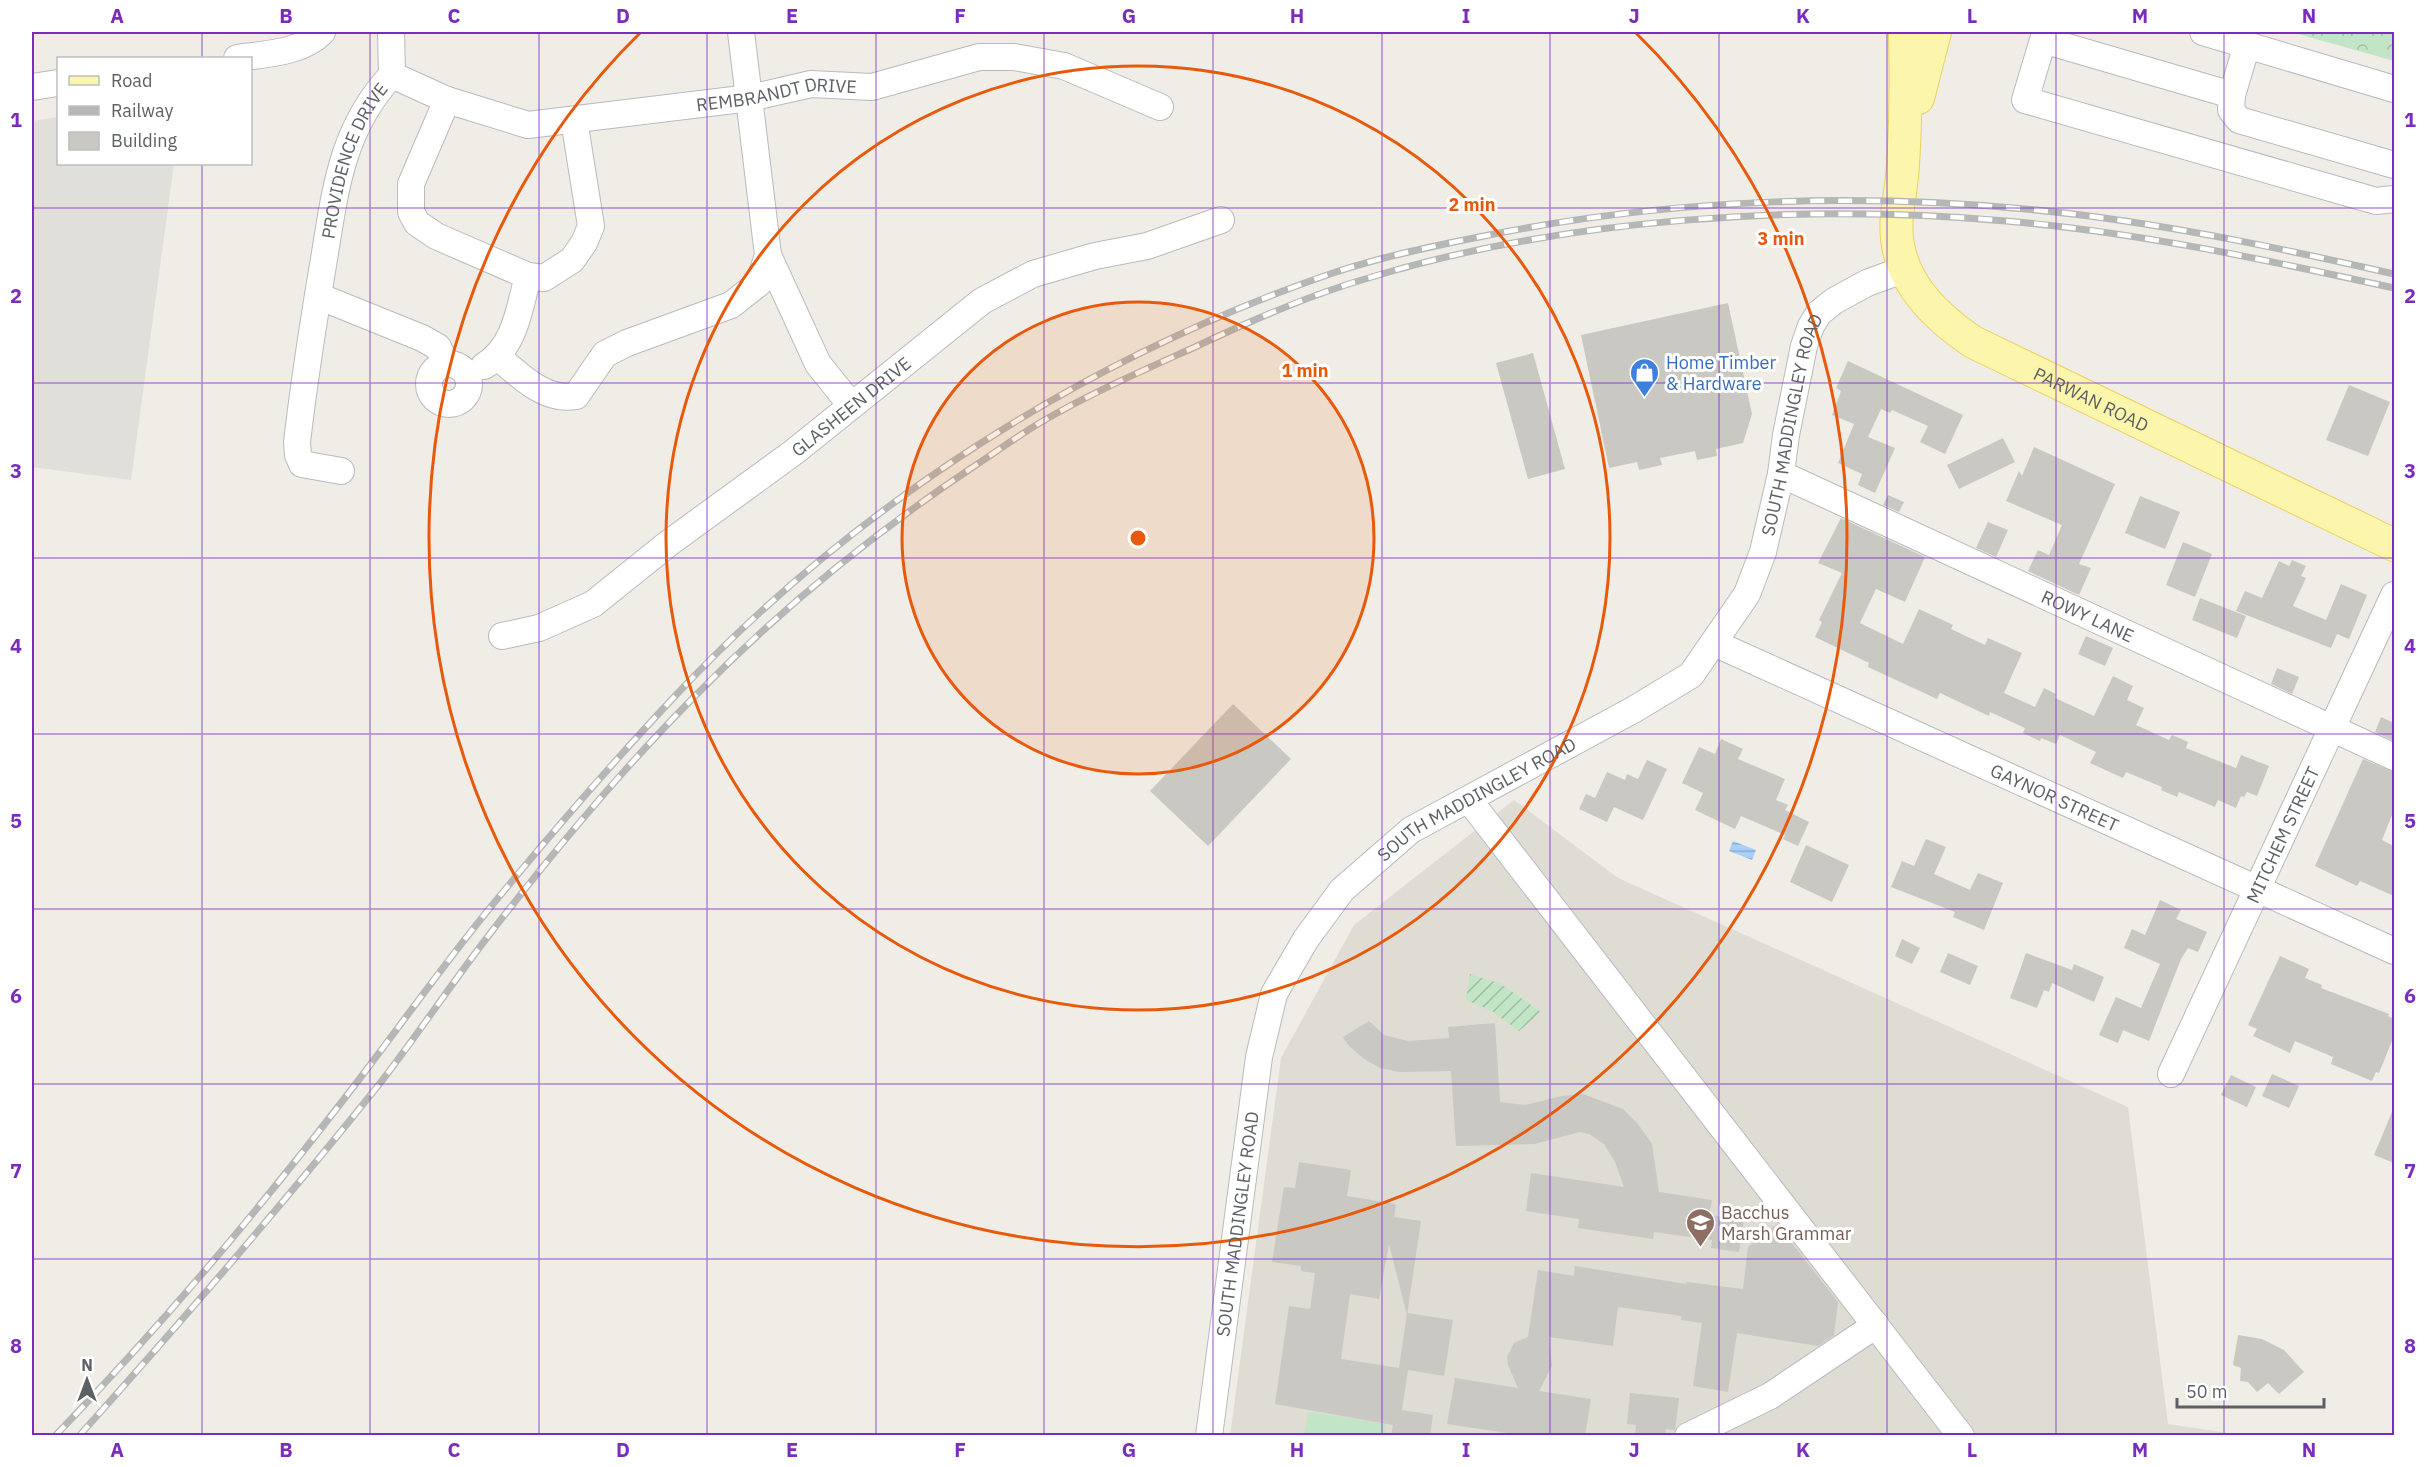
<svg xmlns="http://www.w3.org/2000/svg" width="2426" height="1467" viewBox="0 0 2426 1467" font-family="'IBM Plex Sans',sans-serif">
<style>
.industrial{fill:#e0dfd9}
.education{fill:#dedcd3}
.forest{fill:url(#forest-crowns)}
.garden{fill:url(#garden-furrows)}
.pitch{fill:#c2e5c5}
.water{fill:url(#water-rules)}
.building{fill:#cac8c2}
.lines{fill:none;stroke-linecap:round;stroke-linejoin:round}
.minor-casing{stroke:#b7babe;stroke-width:28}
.major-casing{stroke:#edd15f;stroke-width:34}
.minor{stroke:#fff;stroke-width:26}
.major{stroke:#fcf6ac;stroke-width:32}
.rail-casing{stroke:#b5b6b6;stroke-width:7}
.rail{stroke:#fff;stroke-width:4.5;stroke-dasharray:14;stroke-linecap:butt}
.grid{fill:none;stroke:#7b2cbf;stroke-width:1.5;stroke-opacity:0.55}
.ring{fill:none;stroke:#e8590c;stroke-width:3}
.labels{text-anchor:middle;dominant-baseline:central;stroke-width:6;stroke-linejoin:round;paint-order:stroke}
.street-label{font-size:18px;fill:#5d6065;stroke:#fff}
.shop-label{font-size:18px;fill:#366cbe;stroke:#fff;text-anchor:start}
.education-label{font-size:18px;fill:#785e54;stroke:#fff;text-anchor:start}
.centre{fill:#e8590c;stroke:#fff;stroke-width:3}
.ring-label{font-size:18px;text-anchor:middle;font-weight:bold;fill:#e8590c;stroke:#fff;stroke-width:6;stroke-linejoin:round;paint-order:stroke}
.neatline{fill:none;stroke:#7b2cbf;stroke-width:2}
.grid-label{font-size:20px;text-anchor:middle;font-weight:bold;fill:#7b2cbf}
</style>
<defs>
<pattern id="forest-crowns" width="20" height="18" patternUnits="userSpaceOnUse" patternTransform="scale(1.5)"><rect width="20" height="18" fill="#c2e5c5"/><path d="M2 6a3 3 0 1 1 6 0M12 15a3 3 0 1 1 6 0" fill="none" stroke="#a1bda4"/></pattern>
<pattern id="garden-furrows" width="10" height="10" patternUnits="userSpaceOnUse" patternTransform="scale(1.5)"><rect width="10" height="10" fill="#c2e5c5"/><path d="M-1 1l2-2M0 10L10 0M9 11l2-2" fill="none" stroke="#a1bda4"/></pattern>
<pattern id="water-rules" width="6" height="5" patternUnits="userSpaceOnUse" patternTransform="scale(1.5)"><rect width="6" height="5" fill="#a7d0fc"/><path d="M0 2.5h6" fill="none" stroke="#8bacd0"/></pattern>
</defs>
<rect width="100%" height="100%" fill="#efede5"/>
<!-- industrial -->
<path class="industrial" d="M58,117V164H174L131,480L32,467V121Z"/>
<!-- education -->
<path class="education" d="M1514,800L1618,878L2128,1107L2168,1424L2241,1435L1230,1436L1281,1058L1354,925Z"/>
<!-- forest -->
<path class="forest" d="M2291,32H2394V61Z"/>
<!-- garden -->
<path class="garden" d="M1470,974L1501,984L1541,1012L1519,1031L1492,1011L1466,1000Z"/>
<!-- pitch -->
<path class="pitch" d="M1308,1412L1386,1424L1385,1435H1304Z"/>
<!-- water -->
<path class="water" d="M1733,841L1756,850L1752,860L1729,851Z"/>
<!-- building -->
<path class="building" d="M1728,303L1752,414L1743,443L1716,449L1717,456L1697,460L1695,451L1660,458L1662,465L1639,470L1637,462L1609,468L1581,335Z
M1533,353L1565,469L1528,479L1496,363Z
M1848,361L1963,415L1945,454L1920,442L1928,426L1892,410L1890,413L1881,409L1868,437L1895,448L1875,493L1858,485L1862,474L1838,463L1854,424L1832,415L1841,391L1836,388Z
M2349,385L2390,402L2368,456L2326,440Z
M2003,438L2015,462L1959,489L1947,465Z
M2034,447L2115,484L2079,564L2091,568L2079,595L2028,571L2038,550L2049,555L2062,525L2006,501L2019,471L2022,476Z
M1888,495L1904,502L1899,512L1883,505Z
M2140,496L2180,512L2165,549L2125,533Z
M1841,518L1925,557L1905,602L1876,589L1860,623L1903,644L1919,609L1953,625L1951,629L1985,645L1988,638L2022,653L2004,693L2035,707L2044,688L2056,694L2055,698L2094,716L2113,676L2133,686L2127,700L2144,708L2136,725L2169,740L2172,735L2188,742L2186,748L2236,768L2241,755L2269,766L2257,796L2247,792L2244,797L2241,796L2236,808L2218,800L2215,807L2179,792L2177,797L2161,790L2162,787L2126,772L2123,778L2090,763L2096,752L2060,735L2056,744L2041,738L2040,741L2023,733L2025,728L1990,712L1989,716L1940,693L1937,699L1868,667L1869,663L1815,637L1822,622L1819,620L1842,573L1818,563Z
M1988,522L2008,530L1996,557L1976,548Z
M2183,542L2212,554L2195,597L2166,585Z
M2292,560L2306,566L2301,576L2306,578L2293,606L2326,620L2341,584L2367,595L2349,639L2337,634L2331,648L2236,611L2245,591L2262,598L2279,561L2289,566Z
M2200,598L2246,616L2237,638L2192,620Z
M2086,636L2113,648L2105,666L2078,654Z
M2277,668L2299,677L2292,694L2271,684Z
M1233,704L1291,759L1208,846L1150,791Z
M2381,717L2394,723V741L2375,732Z
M1721,739L1743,749L1738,759L1785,779L1776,800L1788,805L1785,810L1809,822L1798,846L1783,839L1785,835L1741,816L1735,829L1695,810L1703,793L1682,783L1699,747L1715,754Z
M2363,759L2394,772V810L2382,840L2394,846V896L2360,881L2357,886L2315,866Z
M1647,760L1667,769L1643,820L1614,807L1607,822L1579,809L1586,794L1595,798L1607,772L1625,780L1627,774L1638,779Z
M1926,839L1946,847L1934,874L1970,890L1978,873L2003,883L1984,930L1953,917L1955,912L1891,887L1902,861L1914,866Z
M1806,845L1849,865L1832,902L1790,882Z
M2160,900L2181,910L2176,919L2207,932L2198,952L2188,948L2181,959L2149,1041L2123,1030L2118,1043L2099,1035L2116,997L2141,1008L2160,964L2124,948L2132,929L2145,935Z
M1902,939L1920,948L1912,964L1895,956Z
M1948,953L1978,966L1970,985L1940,972Z
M2026,953L2072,970L2074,964L2104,977L2094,1002L2052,983L2049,992L2044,990L2037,1008L2010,998Z
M2280,956L2309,969L2305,978L2322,985L2321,988L2389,1014L2388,1016L2394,1019V1036L2379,1073L2376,1072L2372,1081L2331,1064L2333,1057L2295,1041L2290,1053L2253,1036L2257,1029L2248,1025Z
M1369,1021L1384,1035L1408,1041L1449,1038L1448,1027L1495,1023L1500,1102L1525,1105L1562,1096L1583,1094L1623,1109L1638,1124L1652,1144L1659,1192L1712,1200L1709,1215L1744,1219L1739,1252L1711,1248L1712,1240L1654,1232L1653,1239L1578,1228L1579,1219L1526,1211L1531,1173L1624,1187L1615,1162L1604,1144L1589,1134L1580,1132L1535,1144L1456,1146L1451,1071L1400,1072L1380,1068L1364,1059L1349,1046L1343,1037Z
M2272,1074L2299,1086L2289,1108L2262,1096Z
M2231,1075L2256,1087L2247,1107L2221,1095Z
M2394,1107V1163L2374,1155Z
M1299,1162L1351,1170L1347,1196L1396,1204L1394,1217L1421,1221L1407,1315L1389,1244L1379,1299L1350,1294L1341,1359L1399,1368L1407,1313L1453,1320L1444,1376L1408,1370L1402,1410L1433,1415L1430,1436H1391L1393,1425L1275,1404L1289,1306L1310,1309L1315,1273L1301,1271V1266L1272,1262L1284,1187L1295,1188Z
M1777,1224L1838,1302L1834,1335L1818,1346L1737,1333L1728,1392L1693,1386L1702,1323L1681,1320L1682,1316L1618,1307L1613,1346L1549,1337L1552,1366L1539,1391L1591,1399L1585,1436H1528L1447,1424L1455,1378L1518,1388L1508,1365L1507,1357L1514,1343L1528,1337L1538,1270L1574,1276L1575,1266L1686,1284V1282L1743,1289L1748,1247Z
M2238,1335L2262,1339L2284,1350L2304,1372L2279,1394L2268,1383L2257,1392L2248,1382L2240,1381L2241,1368L2233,1365Z
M1630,1393L1679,1398L1675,1430L1666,1429L1665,1436L1635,1434L1636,1425L1627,1424Z"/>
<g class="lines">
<defs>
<g id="minor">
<path d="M2203,32L2394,89"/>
<path d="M237,58C265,54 302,53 322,32"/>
<path id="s1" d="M392,75L447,100L528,125L750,98L811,84L872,87L979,57H1014L1064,66L1160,107"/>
<path d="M32,87L58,83"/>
<path d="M2232,95L2247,45"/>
<path d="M447,100L411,184V212L417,223L436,236L528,276L544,278L572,260L584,243L591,226L574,120"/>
<path d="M2394,165L2239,120L2231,110L2232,95L2043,40L2025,100L2376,201L2394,199"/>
<path d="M768,255L818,364L851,405"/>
<path d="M318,296L422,338L438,347L446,364"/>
<path d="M498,357C520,376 546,402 576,396L605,354L627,343L731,305L759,283L768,255L741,32"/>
<circle cx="449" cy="384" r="20"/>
<path d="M484,366C515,347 519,310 528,276"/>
<path id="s2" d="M341,471L302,464L298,455L297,442C304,383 313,324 323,265C335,194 340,130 392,75L391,32"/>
<path id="s3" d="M1781,474L2394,757"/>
<path id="s4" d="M502,636L539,628L593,604L669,543L794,452L982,301L1033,274L1095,256L1147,246L1221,220"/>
<path id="s5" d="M1714,643L2394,951"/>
<path d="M1469,800L1961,1436"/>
<path id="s6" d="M2171,1074L2394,595"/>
<path id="s7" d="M1209,1436L1259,1057L1274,994L1306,939L1342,890L1411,830L1633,710L1691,675L1747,594L1763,552L1781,474L1786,435L1804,346L1811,326L1819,313L1834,301L1867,283L1905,269"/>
<path d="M1688,1436L1770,1396L1876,1325"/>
</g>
<g id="major">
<path id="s8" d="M1905,32C1906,76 1906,120 1903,165C1902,182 1899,198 1897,215C1891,273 1929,312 1973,342L2394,545"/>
<path d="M1918,98L1935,32"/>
</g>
</defs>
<!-- minor casing -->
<use href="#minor" class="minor-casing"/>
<!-- major casing -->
<use href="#major" class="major-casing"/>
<!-- minor -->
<use href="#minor" class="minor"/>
<!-- major -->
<use href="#major" class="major"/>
<defs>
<path id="rail" d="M55,1436C160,1327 259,1210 351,1090C397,1030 441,968 489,909C549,836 611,764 676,695C854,506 1082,360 1327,275C1376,258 1428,247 1479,237C1673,197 1876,191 2073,214C2181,227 2288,250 2394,274
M79,1436C183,1320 284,1203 381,1082C418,1034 452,983 489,935C552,853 619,773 691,700C777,612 871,535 973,467C996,452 1019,435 1043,421C1091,393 1144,370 1195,347C1250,321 1307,296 1365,279C1563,218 1800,203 2006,221C2137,232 2267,260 2394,288"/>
</defs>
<!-- rail casing -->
<use href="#rail" class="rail-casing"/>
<!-- rail -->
<use href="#rail" class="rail"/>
</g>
<!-- grid -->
<path class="grid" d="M202,32V58M370,32V1436M539,32V1436M707,32V1436M876,32V1436M1044,32V1436M1213,32V1436M1382,32V1436M1550,32V1436M1719,32V1436M1887,32V1436M2056,32V1436M2224,32V1436M202,164V1436M32,208H2394M32,383H2394M32,558H2394M32,734H2394M32,909H2394M32,1084H2394M32,1259H2394"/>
<!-- distance rings -->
<circle cx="1138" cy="538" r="236" fill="#e8590c" fill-opacity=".12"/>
<g class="ring">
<circle cx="1138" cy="538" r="236"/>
<circle cx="1138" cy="538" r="472"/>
<path d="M1635 32A709 709 0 1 1 641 32"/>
</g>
<!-- icons -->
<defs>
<symbol id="shop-pin" viewBox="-11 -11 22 30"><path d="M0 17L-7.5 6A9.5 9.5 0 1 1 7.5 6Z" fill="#3f7fe0" stroke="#fff"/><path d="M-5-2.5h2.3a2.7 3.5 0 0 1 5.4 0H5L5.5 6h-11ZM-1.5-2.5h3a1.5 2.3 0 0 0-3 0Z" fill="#fff"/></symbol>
<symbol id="school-pin" viewBox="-11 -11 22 30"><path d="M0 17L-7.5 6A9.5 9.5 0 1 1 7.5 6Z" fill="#8d6e63" stroke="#fff"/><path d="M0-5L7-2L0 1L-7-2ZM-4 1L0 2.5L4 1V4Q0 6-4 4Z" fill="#fff"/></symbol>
</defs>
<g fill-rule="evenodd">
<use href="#shop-pin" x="1628" y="356" width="33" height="45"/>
<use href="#school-pin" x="1684" y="1206" width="33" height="45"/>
</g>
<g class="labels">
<!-- street labels -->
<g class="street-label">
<text stroke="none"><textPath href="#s1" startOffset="396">REMBRANDT DRIVE</textPath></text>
<text stroke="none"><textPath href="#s2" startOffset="351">PROVIDENCE DRIVE</textPath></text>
<text stroke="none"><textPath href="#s8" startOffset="471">PARWAN ROAD</textPath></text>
<text stroke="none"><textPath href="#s4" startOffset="422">GLASHEEN DRIVE</textPath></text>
<text stroke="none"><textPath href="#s7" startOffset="1257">SOUTH MADDINGLEY ROAD</textPath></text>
<text stroke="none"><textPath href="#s3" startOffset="338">ROWY LANE</textPath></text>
<text stroke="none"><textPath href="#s5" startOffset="374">GAYNOR STREET</textPath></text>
<text stroke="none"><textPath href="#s7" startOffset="735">SOUTH MADDINGLEY ROAD</textPath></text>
<text stroke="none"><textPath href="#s6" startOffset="264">MITCHEM STREET</textPath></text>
<text stroke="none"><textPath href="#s7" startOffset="214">SOUTH MADDINGLEY ROAD</textPath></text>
</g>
<!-- shop labels -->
<g class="shop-label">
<text x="1666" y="362">Home Timber<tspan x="1666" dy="21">&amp; Hardware</tspan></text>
</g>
<!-- education labels -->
<g class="education-label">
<text x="1721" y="1212">Bacchus<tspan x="1721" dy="21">Marsh Grammar</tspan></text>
</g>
</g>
<circle cx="1138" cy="538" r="9" class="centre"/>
<g class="ring-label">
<text x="1472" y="211">2 min</text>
<text x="1781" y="245">3 min</text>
<text x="1305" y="377">1 min</text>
</g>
<!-- border -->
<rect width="2426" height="1467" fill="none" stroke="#ffffff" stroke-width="66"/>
<!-- legend -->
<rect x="57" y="57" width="195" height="108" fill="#ffffff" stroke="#bebfc1" stroke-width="1.5"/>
<rect x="69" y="76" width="30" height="9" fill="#fcf6ac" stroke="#bebfc1" stroke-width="1.5"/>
<text x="111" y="87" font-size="18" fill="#5d6065">Road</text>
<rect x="69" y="106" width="30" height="9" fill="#b5b6b6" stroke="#bebfc1" stroke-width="1.5"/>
<text x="111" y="117" font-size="18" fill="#5d6065">Railway</text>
<rect x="69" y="132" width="30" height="18" fill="#cac8c2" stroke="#bebfc1" stroke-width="1.5"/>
<text x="111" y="147" font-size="18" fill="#5d6065">Building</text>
<!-- north arrow -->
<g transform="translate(87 1380)" stroke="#ffffff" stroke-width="4.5" paint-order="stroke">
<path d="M0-4.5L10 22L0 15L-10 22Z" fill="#5d6065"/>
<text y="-9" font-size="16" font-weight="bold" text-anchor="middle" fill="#5d6065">N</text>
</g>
<!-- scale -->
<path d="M2177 1398v9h147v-9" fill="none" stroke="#5d6065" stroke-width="3"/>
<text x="2186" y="1398" font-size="18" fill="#5d6065" stroke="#ffffff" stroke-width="4.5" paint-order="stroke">50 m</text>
<rect x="33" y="33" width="2360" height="1401" class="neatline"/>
<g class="grid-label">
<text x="117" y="23">A</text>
<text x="286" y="23">B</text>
<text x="454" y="23">C</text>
<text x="623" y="23">D</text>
<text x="792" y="23">E</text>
<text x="960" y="23">F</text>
<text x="1129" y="23">G</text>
<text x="1297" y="23">H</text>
<text x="1466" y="23">I</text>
<text x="1634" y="23">J</text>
<text x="1803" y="23">K</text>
<text x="1972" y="23">L</text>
<text x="2140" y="23">M</text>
<text x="2309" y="23">N</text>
<text x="16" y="127">1</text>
<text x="2410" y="127">1</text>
<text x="16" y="303">2</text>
<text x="2410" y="303">2</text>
<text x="16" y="478">3</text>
<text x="2410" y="478">3</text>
<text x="16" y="653">4</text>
<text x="2410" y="653">4</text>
<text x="16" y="828">5</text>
<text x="2410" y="828">5</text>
<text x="16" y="1003">6</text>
<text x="2410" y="1003">6</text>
<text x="16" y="1178">7</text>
<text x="2410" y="1178">7</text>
<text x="16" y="1353">8</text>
<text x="2410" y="1353">8</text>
<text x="117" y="1457">A</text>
<text x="286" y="1457">B</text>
<text x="454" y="1457">C</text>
<text x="623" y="1457">D</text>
<text x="792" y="1457">E</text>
<text x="960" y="1457">F</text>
<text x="1129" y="1457">G</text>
<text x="1297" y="1457">H</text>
<text x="1466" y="1457">I</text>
<text x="1634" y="1457">J</text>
<text x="1803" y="1457">K</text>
<text x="1972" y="1457">L</text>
<text x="2140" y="1457">M</text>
<text x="2309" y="1457">N</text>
</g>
</svg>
